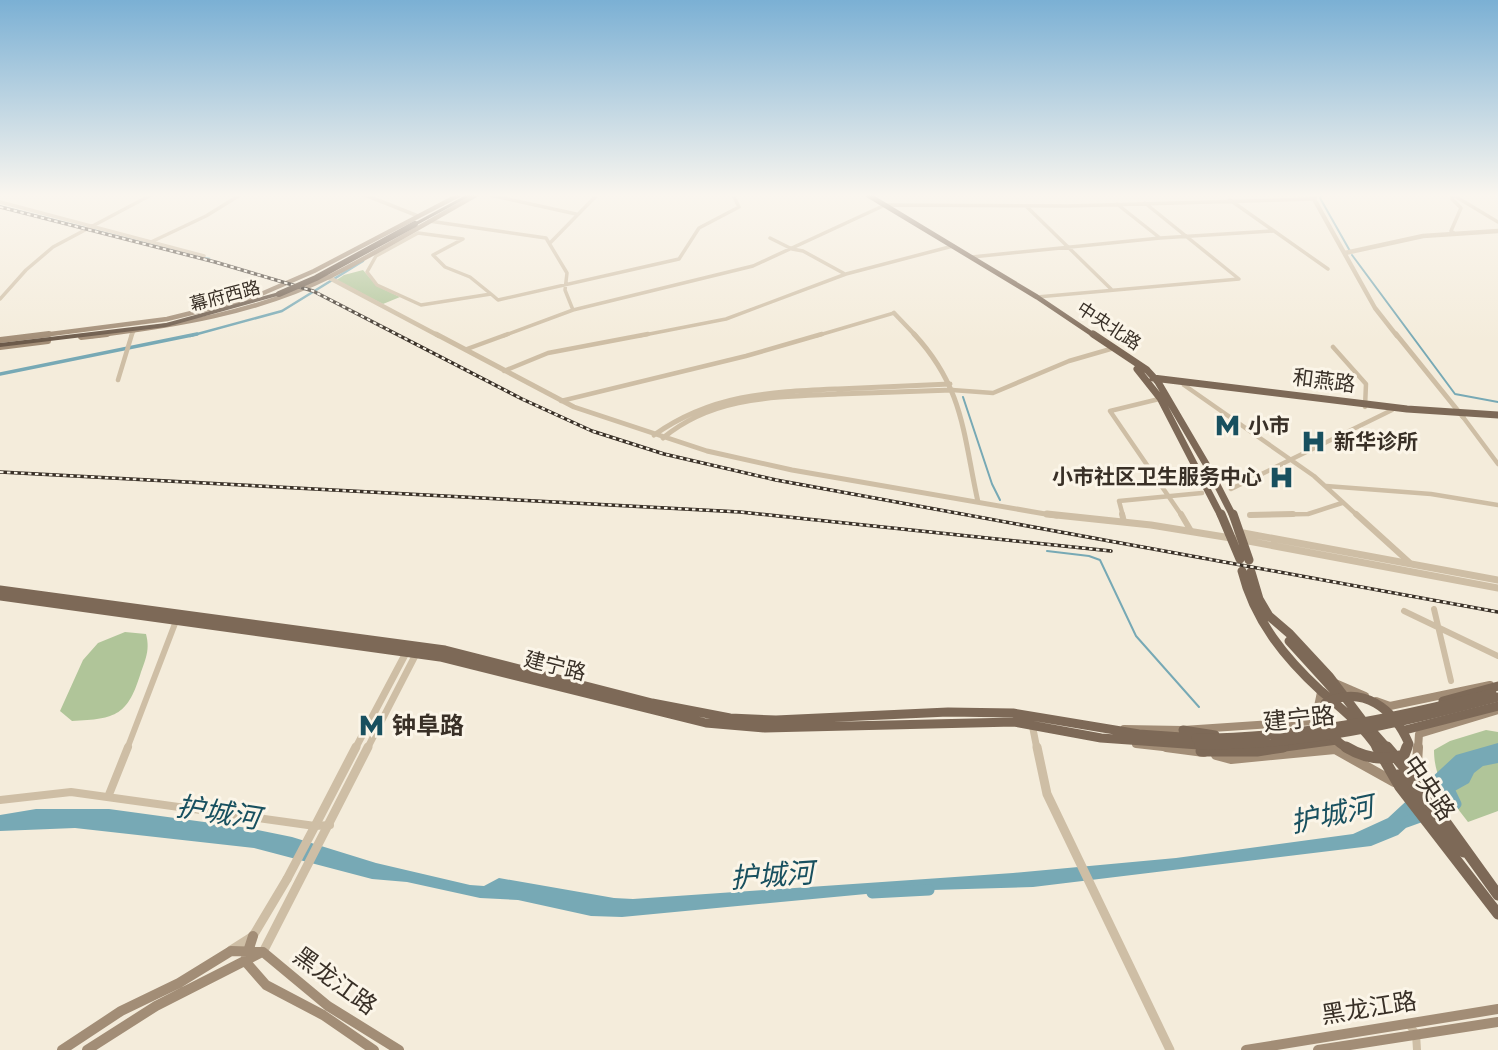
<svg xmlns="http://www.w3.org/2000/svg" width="1498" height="1050" viewBox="0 0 1498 1050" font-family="'Nunito Sans','Noto Sans SC',sans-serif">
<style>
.green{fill:#b0c599}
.water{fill:#77a9b5}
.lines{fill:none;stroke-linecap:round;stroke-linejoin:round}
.stream{stroke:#77a9b5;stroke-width:2}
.canal-far1{stroke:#77a9b5;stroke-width:2.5}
.canal{stroke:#77a9b5;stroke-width:3.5}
.river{stroke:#77a9b5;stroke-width:11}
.minor-far3{stroke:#cebea5;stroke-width:3.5}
.minor-far2{stroke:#cebea5;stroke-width:4.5}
.minor-far1{stroke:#cebea5;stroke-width:6}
.minor{stroke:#cebea5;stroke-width:8}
.tertiary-far3{stroke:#cebea5;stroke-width:4.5}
.tertiary-far2{stroke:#cebea5;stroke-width:5}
.tertiary-far1{stroke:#cebea5;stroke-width:7}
.tertiary{stroke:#cebea5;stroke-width:9}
.secondary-far3{stroke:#a28d76;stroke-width:4.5}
.secondary-far2{stroke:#a28d76;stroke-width:6}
.secondary-far1{stroke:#a28d76;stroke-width:8}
.secondary{stroke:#a28d76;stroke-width:10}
.primary-far3{stroke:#7d6957;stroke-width:5}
.primary-far2{stroke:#7d6957;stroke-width:7}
.primary-far1{stroke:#7d6957;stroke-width:9}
.primary{stroke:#7d6957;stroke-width:11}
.trunk{fill:#6c5a4a;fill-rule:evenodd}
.rail-casing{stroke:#393027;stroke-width:3.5}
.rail{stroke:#fbf5e8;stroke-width:2;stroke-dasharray:3.5;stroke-linecap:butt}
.tertiary-bridge{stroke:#cebea5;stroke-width:9}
.primary-bridge-far1{stroke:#7d6957;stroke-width:9}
.primary-bridge{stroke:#7d6957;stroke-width:11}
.trunk-bridge{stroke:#6c5a4a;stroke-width:6}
.labels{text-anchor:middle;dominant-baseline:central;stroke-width:6;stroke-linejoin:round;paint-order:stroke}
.far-street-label{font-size:18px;fill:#393027;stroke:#fbf5e8}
.street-label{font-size:21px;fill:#393027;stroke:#fbf5e8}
.poi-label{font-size:21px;font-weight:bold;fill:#393027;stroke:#fbf5e8;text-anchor:start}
.near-street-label{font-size:24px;fill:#393027;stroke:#fbf5e8}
.near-poi-label{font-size:24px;font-weight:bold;fill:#393027;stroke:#fbf5e8;text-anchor:start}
.near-water-label{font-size:28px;font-style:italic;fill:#18505f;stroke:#fbf5e8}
</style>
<rect width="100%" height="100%" fill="#f4ecdb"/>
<!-- green -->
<path class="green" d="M363,270L377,286L400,297L383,304L335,281L344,275Z
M125,632L146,634C150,649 146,658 141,672C128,715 117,719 72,721L60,711L83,660L98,643Z
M1486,730L1498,732V811L1468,822C1451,799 1434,781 1434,750L1450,741Z"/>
<!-- water -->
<path class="water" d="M0,205L199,256L211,258L207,260L190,256L0,207Z
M1498,743V763L1483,766L1474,773L1469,783L1435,802L1398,835L1371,846L1033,887L898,891L622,917L591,916L518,900L480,898L407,882L372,879L254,848L75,828L0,831V815L36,809H109L248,828L292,837L376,863L470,885L484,886L499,878L614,898L633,899L1013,873L1176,858L1353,834L1388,818L1456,755Z"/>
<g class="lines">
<!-- stream -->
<path class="stream" d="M1321,195L1320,198L1350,251
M1352,255L1455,394L1498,402
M963,397L992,484L1000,500
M1047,551L1089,556L1100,560L1136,636L1199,707"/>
<!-- canal-far1 -->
<path class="canal-far1" d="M190,336L282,311L363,261"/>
<!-- canal -->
<path class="canal" d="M0,374L197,334"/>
<!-- river -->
<path class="river" d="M1406,822L1456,804L1447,785
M872,893L929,890"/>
<!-- minor-far3 -->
<path class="minor-far3" d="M365,195L418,216
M490,195L576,214
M1453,195L1498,222
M1453,195L1452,199L1461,208L1451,231L1455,234
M1230,200L1328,269
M0,202L204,256
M1117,204L1160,238
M1026,206L1111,289
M429,221L546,238L567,273L565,290L573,310
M418,233L463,239L433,255L445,267L470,277L491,294L421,305L377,285L367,272L376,256Z
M770,238L792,249L803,251L845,274
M151,242L206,216L240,195
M551,242L597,195
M972,257L1160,238L1273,231
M491,294L498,300L679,259L699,228L739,207L733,195
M1037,297L1239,279L1145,203
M0,299L26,270L53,247L151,195
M131,336L134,331
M503,336L573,310L753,266L885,205L1069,206L1314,199
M639,336L726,319L846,274L953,246
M816,336L894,313"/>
<!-- minor-far2 -->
<path class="minor-far2" d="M1333,347L1366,384L1365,407
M467,349L508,334
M504,371L548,353L648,334
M118,380L132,334
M1184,385L1314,476L1358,516
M952,390L993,393L1069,361L1114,348
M1159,399L1110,411L1182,516
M561,401L746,356L822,334
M1463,417L1498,464
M1326,486L1431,494L1498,505
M1231,489L1392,410
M1250,515L1308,514L1342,503
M1123,516L1119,501L1202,493"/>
<!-- minor-far1 -->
<path class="minor-far1" d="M1122,514L1124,522
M1181,514L1191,531
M1356,514L1409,562
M1250,515L1293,514
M1434,609L1451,681
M1404,611L1498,656
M127,749L176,621"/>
<!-- minor -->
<path class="minor" d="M108,797L128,747
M0,800L71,792L315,826L330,825
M1408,1023L1416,1034L1417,1050"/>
<!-- tertiary-far3 -->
<path class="tertiary-far3" d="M1316,195L1314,199L1375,308L1397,336
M1345,253L1423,236L1498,231
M324,275L439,336
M894,313L916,336"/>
<!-- tertiary-far2 -->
<path class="tertiary-far2" d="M436,334L574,407L707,451L792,470L1057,516
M914,334C964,388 963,434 978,502
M1396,334L1463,417
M654,435C712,394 769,392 838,389C875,387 913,386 950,384
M663,438C713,396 776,397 838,394C876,393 914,391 952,390"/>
<!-- tertiary-far1 -->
<path class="tertiary-far1" d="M1047,514L1151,525L1243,540L1498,588
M1238,532L1498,580
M1032,724L1037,749
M355,749L407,651
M367,749L417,652"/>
<!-- tertiary -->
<path class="tertiary" d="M1037,747L1047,794L1170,1050
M315,826L356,747
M231,950L253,936L287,879
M263,952L368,747"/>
<!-- secondary-far3 -->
<path class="secondary-far3" d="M35,336L167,319L252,298L314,271L459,195
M92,336C173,326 257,313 331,276C380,251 428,222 476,195"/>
<!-- secondary-far2 -->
<path class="secondary-far2" d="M81,337L107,334
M0,340L49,334
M0,347L48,341"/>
<!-- secondary-far1 -->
<path class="secondary-far1" d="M1335,683L1365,696
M1376,701L1390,706L1490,685
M1124,729L1183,730L1315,721L1321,692
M1136,744L1181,749
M1332,749H1335
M1418,749L1419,734L1498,710"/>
<!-- secondary -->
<path class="secondary" d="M1166,747L1204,752
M1216,755L1231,759L1335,749L1394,782
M1416,780L1418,747
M253,936L245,961L266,985L323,1015L374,1050
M62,1050L121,1011L179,983L231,951L263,952L328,1006L399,1050
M87,1050L156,1006L260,953
M1246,1050L1498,1009
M1318,1050L1498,1022"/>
<!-- primary-far3 -->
<path class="primary-far3" d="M868,195L1037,297L1095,336"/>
<!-- primary-far2 -->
<path class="primary-far2" d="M1093,334L1147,370L1158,382L1209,469L1233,516
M1137,369L1160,398L1221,516
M1153,378L1407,409L1498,415"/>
<!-- primary-far1 -->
<path class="primary-far1" d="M1221,514L1240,559
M1233,514L1249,560
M1242,571C1254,620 1285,658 1321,691C1342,709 1363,726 1378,749
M1251,572L1259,599L1269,616L1290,634L1329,676L1363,721
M0,590L445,650L652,703L730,718L776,720L948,712L1013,713L1139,734L1196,738
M0,596L440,657L706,723L765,728L1014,722L1101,738L1199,745
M1289,641L1339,696
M1443,701L1498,686
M1183,730L1215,735
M1405,730L1498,706
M1372,731L1388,749
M1270,749L1337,740"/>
<!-- primary -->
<path class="primary" d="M1377,747L1400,787L1498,914
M1387,747L1416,781L1498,895
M1201,751H1257L1283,747
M1398,775L1454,852
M1429,808L1464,852"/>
<!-- trunk -->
<path class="trunk" d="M466,195H472L417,225L412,224Z
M279,292L282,294L281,295L166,327L0,347V343L166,323Z"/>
<defs>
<path id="rail" d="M0,207L215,262L313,291L522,399L592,431L664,454L776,480L1498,612
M0,472L740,512L1111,551"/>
</defs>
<!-- rail casing -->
<use href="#rail" class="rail-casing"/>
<!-- rail -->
<use href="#rail" class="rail"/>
<!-- tertiary-bridge -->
<path class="tertiary-bridge" d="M287,879L315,826"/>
<!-- primary-bridge-far1 -->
<path class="primary-bridge-far1" d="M1196,738C1298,738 1394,718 1492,693
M1199,745C1302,746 1399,724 1498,697
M1348,749C1327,735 1322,729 1325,703C1363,684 1394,709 1409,744L1406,749"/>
<!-- primary-bridge -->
<path class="primary-bridge" d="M1346,747C1364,758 1384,761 1404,755L1407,747"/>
<!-- trunk-bridge -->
<path class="trunk-bridge" d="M279,294L316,278L415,224"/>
</g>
<!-- sky -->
<linearGradient id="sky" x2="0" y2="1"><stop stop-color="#7bb0d4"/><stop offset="0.57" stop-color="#faf6ef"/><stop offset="1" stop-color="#faf6ef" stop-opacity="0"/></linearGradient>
<rect width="1498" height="342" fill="url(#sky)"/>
<!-- icons -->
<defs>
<symbol id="metro-bare" viewBox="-9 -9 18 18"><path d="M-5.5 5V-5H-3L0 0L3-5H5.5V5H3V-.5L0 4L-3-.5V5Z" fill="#18505f" stroke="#fbf5e8" stroke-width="2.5" paint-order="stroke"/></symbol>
<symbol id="hospital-bare" viewBox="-9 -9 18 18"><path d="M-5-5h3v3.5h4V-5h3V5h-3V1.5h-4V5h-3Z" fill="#18505f" stroke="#fbf5e8" stroke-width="2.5" paint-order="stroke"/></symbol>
</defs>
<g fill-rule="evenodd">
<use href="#metro-bare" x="1210" y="408" width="35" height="35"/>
<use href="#hospital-bare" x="1296" y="424" width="35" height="35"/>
<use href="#hospital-bare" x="1264" y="460" width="35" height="35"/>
<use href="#metro-bare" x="354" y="708" width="35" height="35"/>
</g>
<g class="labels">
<!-- far-street labels -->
<g class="far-street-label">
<text transform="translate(225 296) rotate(-15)">幕府西路</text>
<text transform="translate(1109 326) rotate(33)">中央北路</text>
</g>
<!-- street labels -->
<g class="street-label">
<text transform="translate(1324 381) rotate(7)">和燕路</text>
<text transform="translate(555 666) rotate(14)">建宁路</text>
</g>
<!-- poi labels -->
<g class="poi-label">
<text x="1248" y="426">小市</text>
<text x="1334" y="442">新华诊所</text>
<text x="1262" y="477" text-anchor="end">小市社区卫生服务中心</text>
</g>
<!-- near-street labels -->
<g class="near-street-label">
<text transform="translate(1299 719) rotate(-6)">建宁路</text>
<text transform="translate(1429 788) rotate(56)">中央路</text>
<text transform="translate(335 981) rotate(36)">黑龙江路</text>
<text transform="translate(1369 1008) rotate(-9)">黑龙江路</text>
</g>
<!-- near-poi labels -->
<g class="near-poi-label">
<text x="392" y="726">钟阜路</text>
</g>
<!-- near-water labels -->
<g class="near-water-label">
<text transform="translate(218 813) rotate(9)">护城河</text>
<text transform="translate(1332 815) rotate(-12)">护城河</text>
<text transform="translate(772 876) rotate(-4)">护城河</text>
</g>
</g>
</svg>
